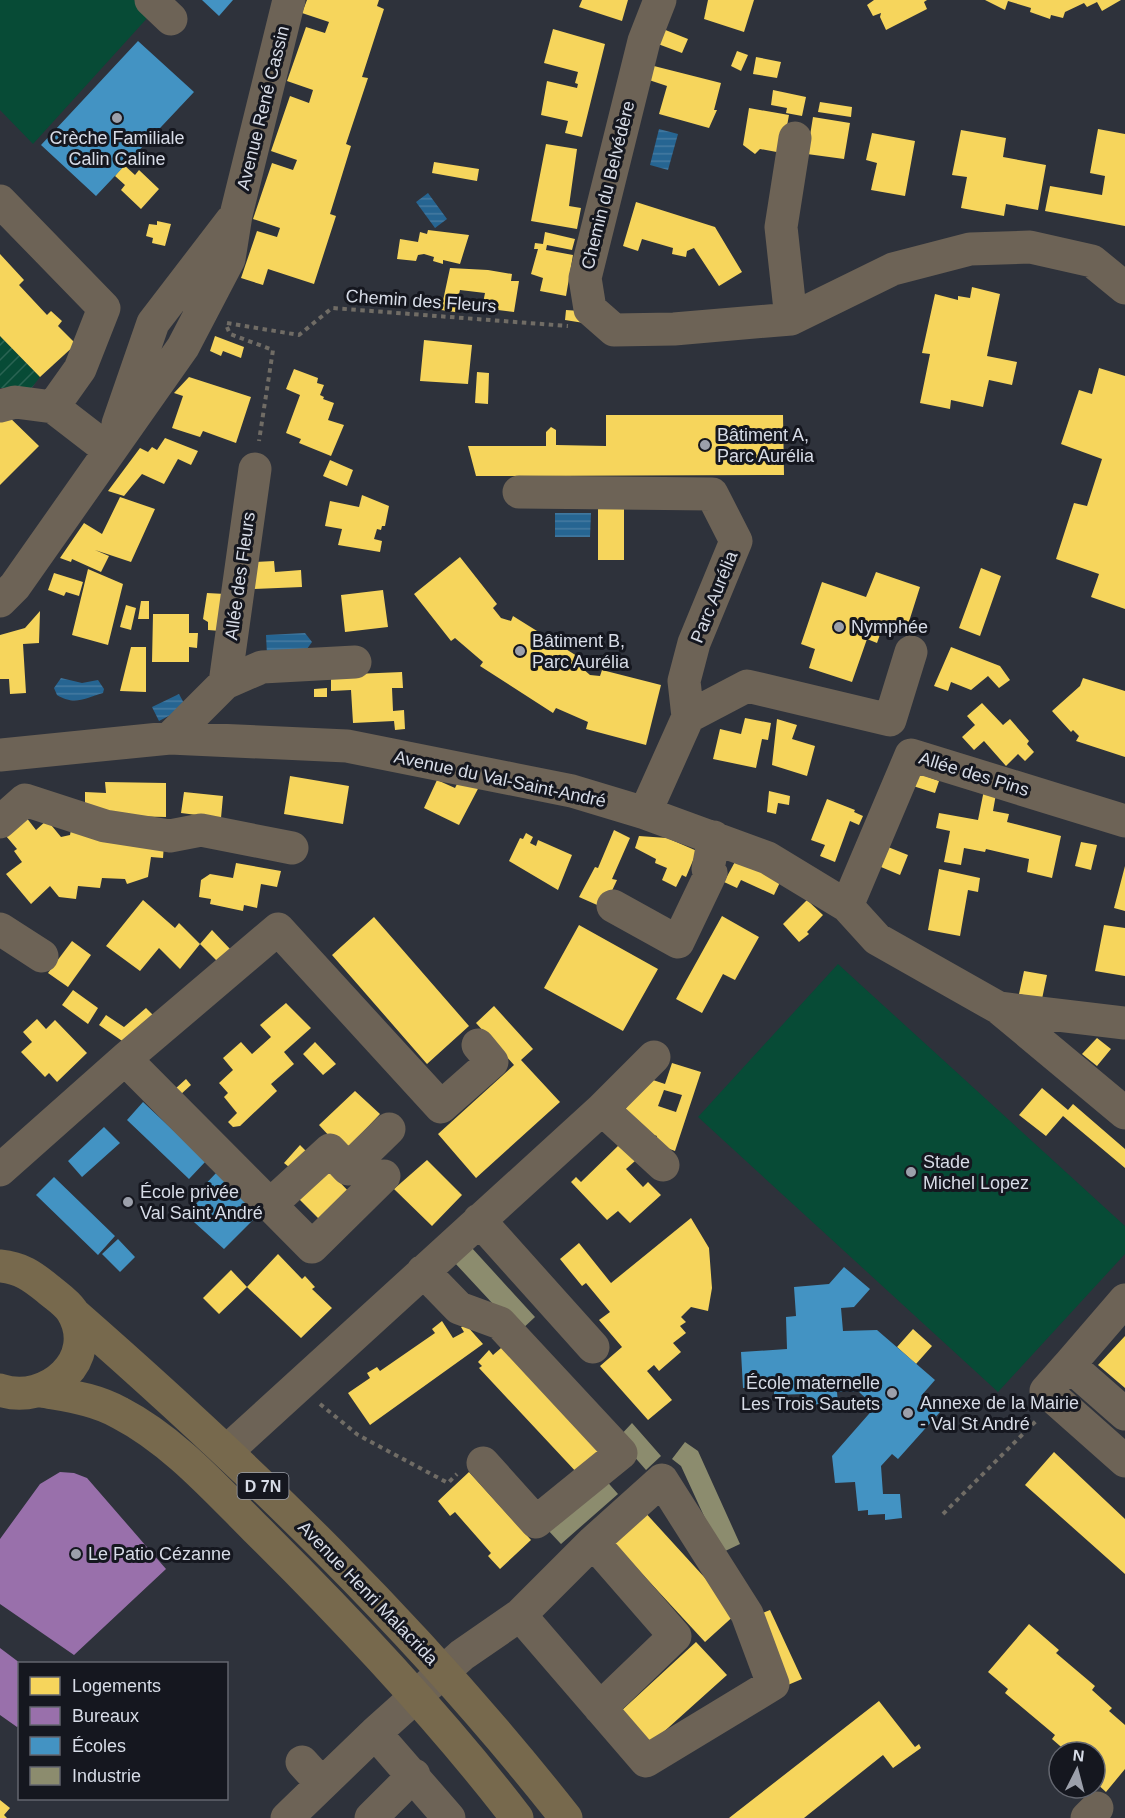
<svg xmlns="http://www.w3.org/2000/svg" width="1125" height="1818" viewBox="0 0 1125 1818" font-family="Helvetica,sans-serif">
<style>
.grass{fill:#074b36}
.garden{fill:url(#garden-furrows)}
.water{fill:url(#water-rules)}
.homes{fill:#f6d55c;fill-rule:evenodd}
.offices{fill:#9970ab}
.schools{fill:#4393c3}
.industry{fill:#8c8c6e}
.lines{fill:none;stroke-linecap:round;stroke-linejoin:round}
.path{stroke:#706c65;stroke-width:4;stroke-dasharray:4.5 4.5;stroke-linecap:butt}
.minor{stroke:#6d6356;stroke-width:33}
.major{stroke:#77694d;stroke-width:33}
.poi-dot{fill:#9ca0ab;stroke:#15171f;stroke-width:2}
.labels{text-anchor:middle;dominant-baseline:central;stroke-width:6;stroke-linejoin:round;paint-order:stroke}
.shield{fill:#15171f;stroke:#9da1ab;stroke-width:1.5}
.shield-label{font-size:16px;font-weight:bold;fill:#d7dce7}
.street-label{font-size:18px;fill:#d7dce7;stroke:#15171f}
.poi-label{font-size:18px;fill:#d7dce7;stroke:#15171f;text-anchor:start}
</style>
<defs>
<pattern id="garden-furrows" width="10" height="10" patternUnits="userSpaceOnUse" patternTransform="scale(1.5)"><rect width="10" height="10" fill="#074b36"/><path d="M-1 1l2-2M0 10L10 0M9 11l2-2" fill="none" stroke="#2a6453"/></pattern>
<pattern id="water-rules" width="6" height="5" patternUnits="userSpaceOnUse" patternTransform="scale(1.5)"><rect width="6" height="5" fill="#266592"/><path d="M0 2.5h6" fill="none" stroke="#457aa1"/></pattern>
</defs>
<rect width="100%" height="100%" fill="#2e323b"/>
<!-- grass -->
<path class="grass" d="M0,0H134L150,15L33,144L0,110Z
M838,964L1125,1226V1254L998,1392L698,1117Z"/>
<!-- garden -->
<path class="garden" d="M0,336L40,377L30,390L0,388Z"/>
<!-- water -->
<path class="water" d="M659,129L678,134L668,170L650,165Z
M428,193L447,219L435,228L416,202Z
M555,513H591L590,537H555Z
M305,633L312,642L307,649L267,655L266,635Z
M61,678L82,683L98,680L104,689L103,693C85,698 75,706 57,695L54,688Z
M179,694L186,707L159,721L152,707Z"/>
<!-- homes -->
<path class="homes" d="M307,0H379L377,6L384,9L362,77L368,78L346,144L351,146L330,214L336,216L314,284L268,269L263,285L241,278L257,231L277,237L280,228L253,219L272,163L293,170L297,160L271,151L290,96L309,103L313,90L287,81L306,27L325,33L329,22L302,13Z
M582,0H628L622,21L579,7Z
M708,0H754L744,32L704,19Z
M874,0H927L924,2L927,9L886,30L880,17L881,13L873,16L867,5Z
M985,0H1121L1102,11L1097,2L1087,7L1084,3L1065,12L1063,18L1051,15L1050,19L1030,12L1031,8L1008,1L1005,10Z
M553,29L605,44L582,137L565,133L568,121L541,115L547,81L577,88L578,84L575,83L578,72L544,63Z
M663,29L688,39L682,53L658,44Z
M737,51L748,55L741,71L731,66Z
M756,57L781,62L777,78L753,74Z
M650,65L721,83L714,110H717L709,128L659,114L667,86L646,79Z
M773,90L806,97L802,116L786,113L787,108L771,105Z
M820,102L852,107L851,117L818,112Z
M749,108L789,115L782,153L760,149L755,154L743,145Z
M813,117L850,123L844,159L807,154Z
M1098,129L1125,134V226L1045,211L1050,186L1102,195L1105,176L1090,173Z
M961,130L1006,138L1003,157L1046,165L1038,210L1006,204L1004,216L961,208L967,177L952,175Z
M872,133L915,141L905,196L871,190L877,163L866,160Z
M546,144L577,149L569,206L581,208L577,229L531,221Z
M434,162L479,169L477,181L432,173Z
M124,165L135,175L139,170L159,189L141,209L121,190L125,185L115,176Z
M636,202L715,227L742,272L719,286L694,248L687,251L686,257L672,254L673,248L642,239L638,251L623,246Z
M157,221L171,224L165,246L152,243L153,238L146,236L149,224L157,225Z
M428,230L469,235L460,264L443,260V264L433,261L434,257L424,254L418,255L416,261L397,259L400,239L418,242L420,232L427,234Z
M545,232L575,239L572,250L547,245L546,250L573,255L566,296L540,291L543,278L531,274L538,249H534L535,243L543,244Z
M0,254L24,280L19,285L47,315L51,311L62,321L58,326L76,344L40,377L0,336Z
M450,268L488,270L512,274L511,281H519L514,312L482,308L485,293L460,290L455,312L441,310Z
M972,287L1000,294L987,356L1017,362L1012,385L989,380L983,407L951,400L950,409L920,403L930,354L922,353L935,294L958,300V296L970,298Z
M566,310L580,311L584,323L565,320Z
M215,336L244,347L241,358L223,351L221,356L210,351Z
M424,340L472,345L468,384L420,381Z
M1099,368L1125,376V609L1091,597L1099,574L1056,559L1074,503L1087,506L1102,459L1061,444L1079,390L1092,394Z
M294,369L318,378L317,383L324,385L320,395L324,397L323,399L334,403L328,420L344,425L331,456L299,443L301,439L286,433L300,395L286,389Z
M477,372L489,373L488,404L475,403Z
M189,377L251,397L236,443L203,431L200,437L172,428L183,396L174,393Z
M4,412L39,446L0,485V416Z
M606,415H783L784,475L476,476L468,446H546V432L551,427L556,430V445L606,446Z
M165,438L198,451L191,465L178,459L164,484L142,474L124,496L108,491L140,448L148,452L152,447L157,450Z
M330,460L353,470L347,486L323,476Z
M362,495L389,506L385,526H382L381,530L377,529L374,539L382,541L380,552L338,545L342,529L325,526L330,501L359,507Z
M120,497L155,509L131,562L95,550L109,556L101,572L72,559L71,562L60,558L84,523L102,534Z
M598,508H624V560H598Z
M460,557L497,604L493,608L501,618L511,621L513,616L585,661L582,668L590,675L600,676L602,670L661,685L646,745L586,729L588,722L556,708L553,713L480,666L483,662L455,638L451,641L414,594Z
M274,561L275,572L301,570L302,587L253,589L255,562Z
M981,568L1001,576L980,636L959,628Z
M88,569L123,584L108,645L72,635Z
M876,572L920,587L906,631L884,623L877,643L867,639L852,682L809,668L815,649L801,644L822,582L866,597Z
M54,573L83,582L79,596L66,592L64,596L48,590Z
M383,590L388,627L345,632L341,595Z
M207,593L225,594L221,631L208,630V622L203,619Z
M141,601H149V619H138Z
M126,605L136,608L131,630L120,627Z
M40,611L39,643L23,644L26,693L10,694L9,679H0V635L25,628Z
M153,614H189V633H198L197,648L189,647V662H152Z
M131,647H146V692L120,691Z
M951,647L1000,666L1010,680L999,688L988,676L971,690L951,682L948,691L934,686Z
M402,672L403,688H392L393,711L404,710L405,729L395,730L394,721L353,723L351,690L331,691V675Z
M1083,678L1125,691V757L1076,741L1079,736L1073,730L1071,732L1052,711L1080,686Z
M327,688V697H314V689Z
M982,703L1003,725L1010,719L1029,741L1027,744L1034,752L1025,761L1018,754L1006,766L984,741L974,750L962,737L975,725L967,716Z
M745,718L771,723L768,740L762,739L756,768L713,759L720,729L741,734Z
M777,719L797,725L792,739L815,746L807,776L772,765Z
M917,773L939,781L935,793L913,786Z
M290,776L349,786L343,824L284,814Z
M437,780L455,788L459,780L480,785L459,825L424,808Z
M105,782L166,783V817L85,815V792L106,793Z
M984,790L996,794L993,811L1009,814L1007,822L1061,836L1052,878L1027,872L1029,859L986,849L985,852L964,848L961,865L944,862L950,831L936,828L939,813L978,820Z
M769,791L790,796L789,805L778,803L776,814L767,812Z
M184,792L223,796L221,818L181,813Z
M827,799L855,810L854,812L863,816L859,825L850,821L835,862L820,856L825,845L811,840Z
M26,817L36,830L47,820L61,837L70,835L71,830L164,844L163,858L151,857L148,877L127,884L125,879L102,878L100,888L78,886L76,899L59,897L50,886L31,904L6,874L22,862L14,851L17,849L6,836Z
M614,830L630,838L612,879L617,880L604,908L579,897L595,867L598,868Z
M526,833L533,837L530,843L536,846L538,840L572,855L558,890L509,861L520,838L523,839Z
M639,836L667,838L697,851L686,877L682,875L676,887L662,880L667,868L655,863L656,859L635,848Z
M1081,842L1097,845L1091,870L1075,866Z
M888,847L908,855L900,875L881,867Z
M737,858L782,878L774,895L741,880L737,888L724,882Z
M236,863L281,871L277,887L261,884L257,908L244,905L243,911L210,904L211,899L199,897L201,880L210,874L233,878Z
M1125,866V911L1114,908Z
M939,869L980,878L978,892L968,890L960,936L928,930Z
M143,900L175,928L179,923L200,944L180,969L159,948L140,971L106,946Z
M807,900L823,915L807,932L809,934L799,942L783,924Z
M722,916L759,937L735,980L723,974L702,1013L676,999Z
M374,917L469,1026L427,1064L332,955Z
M579,925L658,969L623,1031L544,988Z
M1104,925L1125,928V976L1095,971Z
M212,930L231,950L218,962L200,944Z
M72,941L91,955L68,987L48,973Z
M1024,971L1047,975L1042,999L1019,994Z
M73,990L98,1008L88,1024L62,1005Z
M286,1003L311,1028L284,1052L294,1064L271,1084L277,1091L240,1126L233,1127L228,1122L237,1113L224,1097L228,1093L219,1083L233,1070L223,1058L241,1042L252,1054L271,1037L260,1025Z
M494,1006L533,1049L521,1060L560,1102L476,1178L438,1134L514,1065L476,1023Z
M146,1008L155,1017L128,1045L99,1025L106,1015L124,1027Z
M37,1019L46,1029L55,1020L87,1053L57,1082L49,1073L45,1077L21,1052L32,1042L23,1032Z
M1097,1038L1111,1049L1097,1066L1082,1054Z
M315,1042L336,1064L323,1075L303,1054Z
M672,1063L701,1072L675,1151L659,1145L655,1142L657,1136L648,1133L625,1110L644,1077L665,1084ZM664,1090L682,1095L676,1112L658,1106Z
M186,1079L191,1085L180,1095L175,1089Z
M1042,1088L1068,1110L1073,1104L1125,1149V1168L1063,1116L1046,1136L1019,1115Z
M355,1091L380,1114L344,1152L319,1125Z
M620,1144L635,1161L626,1169L643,1187L648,1182L661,1195L630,1223L618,1211L607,1220L571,1182L576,1177L581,1182Z
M300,1145L309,1154L289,1167L284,1163Z
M427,1160L462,1195L432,1226L394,1189Z
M326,1168L353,1196L324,1224L297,1197Z
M691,1218L709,1248L712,1288L708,1311L691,1307L681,1317L686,1322L680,1326L686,1333L673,1343L681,1352L659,1371L654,1365L647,1371L672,1400L648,1420L600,1366L622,1347L599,1320L610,1312L586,1283L582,1286L560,1259L579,1243L611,1283Z
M278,1254L302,1279L305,1276L315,1287L312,1289L332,1308L301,1338L247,1287Z
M231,1270L247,1287L219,1314L203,1298Z
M442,1321L453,1338L464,1332L461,1327L466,1325L483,1344L370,1425L348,1393L370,1378L367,1373L377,1367L380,1371L435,1333L432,1329Z
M913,1329L932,1346L916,1364L897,1347Z
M1125,1336V1388L1098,1365Z
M508,1342L607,1449L579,1475L479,1368L482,1366L478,1362L489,1350L493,1355Z
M1054,1452L1125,1519V1574L1025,1485Z
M469,1472L531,1540L500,1569L488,1556L491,1553L455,1512L450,1516L438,1501Z
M642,1509L737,1613L705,1642L610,1539Z
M770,1610L802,1679L783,1687L751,1618Z
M1029,1624L1059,1650L1056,1653L1095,1686L1092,1690L1112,1708L1109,1711L1125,1725V1769L1106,1792L1095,1782V1752H1067L1052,1739L1055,1735L1005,1693L1008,1689L988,1672Z
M696,1642L727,1675L649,1745L620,1712Z
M879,1701L915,1747L919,1744L921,1748L893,1768L883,1755L804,1818H729Z
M0,1800L10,1808L4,1815L7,1818H0Z"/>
<!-- offices -->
<path class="offices" d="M60,1472L74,1473L87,1478L166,1569L74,1655L0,1604V1539L40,1484Z
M0,1648L20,1663V1724L17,1727L0,1715Z"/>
<!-- schools -->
<path class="schools" d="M202,0H233L219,16Z
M138,41L194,92L96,196L41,145Z
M143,1102L206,1161L189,1179L127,1120Z
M104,1127L120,1143L82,1177L68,1161Z
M218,1171L263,1210L224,1249L185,1214L202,1198L197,1193Z
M54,1177L115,1236L98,1255L36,1195Z
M118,1239L135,1257L120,1272L102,1254Z
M844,1267L870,1289L854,1307L841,1308L843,1331L877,1330L935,1380L921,1396L940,1412L898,1459L892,1454L881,1466L883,1494H900L902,1518L885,1520V1514L868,1515V1510L858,1511L855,1482L835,1483L832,1456L875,1407L858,1391L837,1392L838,1403L805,1405L804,1394L774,1395V1386L743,1388L741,1352L787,1349L786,1317L796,1316L794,1287L829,1284Z"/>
<!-- industry -->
<path class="industry" d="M471,1247L535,1317L519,1332L454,1262Z
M632,1423L661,1456L646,1470L618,1438Z
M685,1442L698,1451L740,1544L721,1553L681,1466L672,1459Z
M603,1477L618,1494L561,1544L546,1528Z"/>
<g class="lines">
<!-- path -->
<path class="path" d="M227,323L299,335L332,308L568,326
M227,327L230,334L273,350L259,441
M320,1404L358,1435L448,1483L457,1474
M943,1514L1036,1421"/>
<!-- minor -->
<path class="minor" d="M151,0L171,19
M660,0L644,41L585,278L590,309L614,330L674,329L791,319L893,269L970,249L1030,247L1092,261L1125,288
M0,201L104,308L80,369L53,407L15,402L0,406
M791,319L781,227L795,138
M53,407L110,451
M118,424L153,323L232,220
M519,492L712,494L736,541L694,643L684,681L688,717
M0,601L15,586L183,347L229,259L236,215L289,0
M225,683L262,667L355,662
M170,738L225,683L255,469
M0,755L170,738L347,746L572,791L645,813L768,858L847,906L877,939L999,1008L1125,1113
M645,813L688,717L747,686L890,720L911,652
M0,822L25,800L105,826L170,836L201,830L292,848
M613,906L678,942L711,873L708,869L714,837
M847,906L911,755L1125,821
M0,929L42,956
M999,1008L1125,1023
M125,1059L278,929L441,1107L492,1062L478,1045
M602,1109L654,1057
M0,1170L125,1059L312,1247L384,1176
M270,1205L330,1150L348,1169L389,1129
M479,1220L593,1347
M423,1271L459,1308L500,1323L621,1453L536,1522L483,1463
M1069,1365L1125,1300
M1125,1414L1069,1365L1046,1391L1125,1461
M227,1451L602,1109L663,1165
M520,1615L593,1542L675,1636L600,1708
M302,1762L322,1784
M287,1818L375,1733
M371,1818L414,1775
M449,1818L375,1733L462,1655L520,1615L646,1761L773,1684L747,1614L662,1480L593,1542
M1087,1818L1097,1808"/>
<!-- major -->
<path class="major" d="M0,1266C21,1268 32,1276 48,1289C56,1296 66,1302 72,1311C101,1359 47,1406 0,1390
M73,1313C250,1468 420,1632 566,1818
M42,1391C69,1396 95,1399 120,1413C172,1440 214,1487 255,1528C347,1619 438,1715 517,1818"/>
</g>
<!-- markers -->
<g class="poi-dot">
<circle cx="117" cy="118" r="6"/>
<circle cx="705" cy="445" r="6"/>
<circle cx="839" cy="627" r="6"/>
<circle cx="520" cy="651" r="6"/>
<circle cx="911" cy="1172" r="6"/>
<circle cx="128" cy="1202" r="6"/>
<circle cx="892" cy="1393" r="6"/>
<circle cx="908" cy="1413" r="6"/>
<circle cx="76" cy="1554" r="6"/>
</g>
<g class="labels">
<!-- shield labels -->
<rect class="shield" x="237.5" y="1473" width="51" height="26" rx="4.5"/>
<g class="shield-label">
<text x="263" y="1486">D 7N</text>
</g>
<!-- street labels -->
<g class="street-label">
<text transform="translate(263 108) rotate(-76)">Avenue René Cassin</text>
<text transform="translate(608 185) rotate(-76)">Chemin du Belvédère</text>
<text transform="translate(421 301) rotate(4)">Chemin des Fleurs</text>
<text transform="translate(240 576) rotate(-82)">Allée des Fleurs</text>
<text transform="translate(714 597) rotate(-68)">Parc Aurélia</text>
<text transform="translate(974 774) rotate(17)">Allée des Pins</text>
<text transform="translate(500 779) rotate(12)">Avenue du Val-Saint-André</text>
<text transform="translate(368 1593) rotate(46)">Avenue Henri Malacrida</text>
</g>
<!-- poi labels -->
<g class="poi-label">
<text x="117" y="138" text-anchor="middle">Crèche Familiale<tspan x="117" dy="21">Calin Caline</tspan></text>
<text x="717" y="435">Bâtiment A,<tspan x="717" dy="21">Parc Aurélia</tspan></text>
<text x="851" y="627">Nymphée</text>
<text x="532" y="641">Bâtiment B,<tspan x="532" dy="21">Parc Aurélia</tspan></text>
<text x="923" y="1162">Stade<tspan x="923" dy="21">Michel Lopez</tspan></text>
<text x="140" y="1192">École privée<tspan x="140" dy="21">Val Saint André</tspan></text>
<text x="880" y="1383" text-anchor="end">École maternelle<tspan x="880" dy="21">Les Trois Sautets</tspan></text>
<text x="920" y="1403">Annexe de la Mairie<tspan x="920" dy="21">- Val St André</tspan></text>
<text x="88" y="1554">Le Patio Cézanne</text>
</g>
</g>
<!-- legend -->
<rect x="18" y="1662" width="210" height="138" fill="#15171f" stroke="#63666f" stroke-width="1.5"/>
<rect x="30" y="1677" width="30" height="18" fill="#f6d55c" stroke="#63666f" stroke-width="1.5"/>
<text x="72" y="1692" font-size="18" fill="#d7dce7">Logements</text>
<rect x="30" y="1707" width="30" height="18" fill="#9970ab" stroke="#63666f" stroke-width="1.5"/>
<text x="72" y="1722" font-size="18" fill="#d7dce7">Bureaux</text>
<rect x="30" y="1737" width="30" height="18" fill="#4393c3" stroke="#63666f" stroke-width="1.5"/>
<text x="72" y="1752" font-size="18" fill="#d7dce7">Écoles</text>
<rect x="30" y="1767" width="30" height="18" fill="#8c8c6e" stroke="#63666f" stroke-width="1.5"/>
<text x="72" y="1782" font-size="18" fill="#d7dce7">Industrie</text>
<!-- north arrow -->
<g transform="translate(1077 1770) rotate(6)"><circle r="28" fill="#15171f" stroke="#63666f" stroke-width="1.5"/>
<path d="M0-4.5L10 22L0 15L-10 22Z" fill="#9ca0ab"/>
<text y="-9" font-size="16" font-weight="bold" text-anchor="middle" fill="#d7dce7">N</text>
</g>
</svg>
